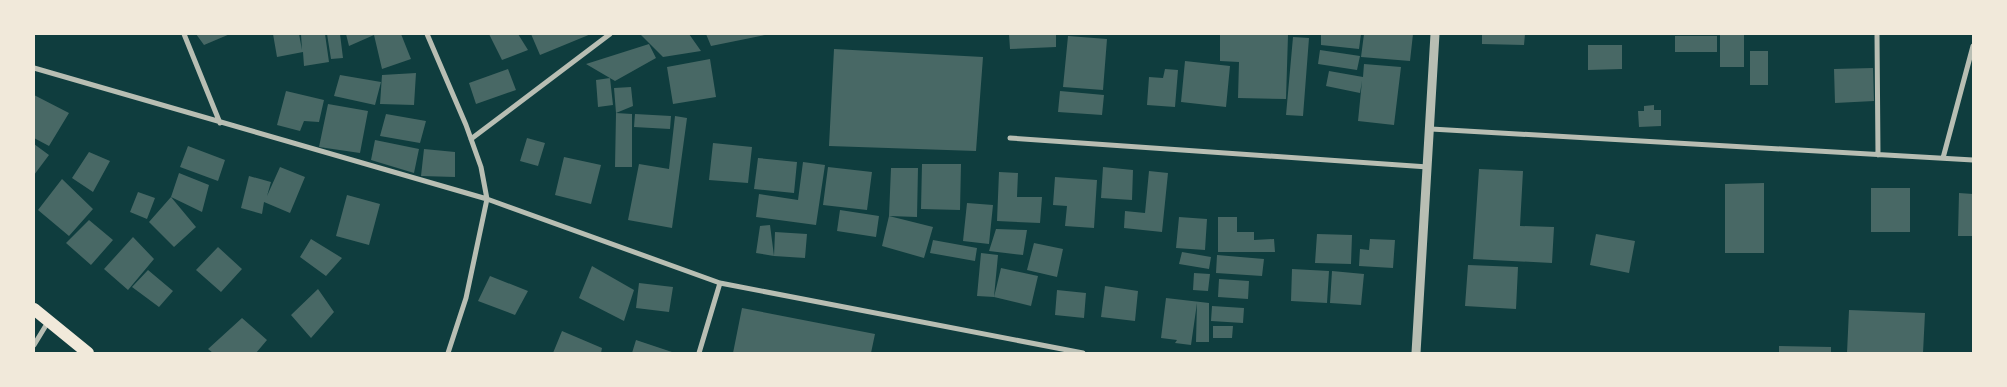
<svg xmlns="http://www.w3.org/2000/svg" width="2007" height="387" viewBox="0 0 2007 387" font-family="'PT Sans',sans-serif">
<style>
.building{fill:#486865}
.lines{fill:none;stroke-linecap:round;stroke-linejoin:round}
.minor{stroke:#b8beb3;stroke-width:5}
.tertiary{stroke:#b8beb3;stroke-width:9}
.primary{stroke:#f1e9da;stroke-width:12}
</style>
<rect width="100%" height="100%" fill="#0f3d3e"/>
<!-- building -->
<path class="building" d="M196,34H230L204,45Z
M273,34H299L302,50L301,34H325L329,62L304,66L303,52L277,57Z
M327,34H340L343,58L331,59Z
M346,34H401L411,59L382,69L374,35L349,46Z
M489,34H518L528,50L502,60Z
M531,34H591L540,55Z
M640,34H689L701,51L663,57Z
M706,34H765V35L711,46Z
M1009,34H1056V47L1010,49Z
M1220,34L1288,35L1286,99L1238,98L1239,62L1220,61Z
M1321,34H1361L1359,49L1321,45Z
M1364,34H1413L1410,61L1361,57Z
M1482,34H1525L1524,45L1482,44Z
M1720,34H1744V67H1720Z
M1068,36L1107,39L1103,90L1063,87Z
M1675,36H1717V52H1675Z
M1293,37L1309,38L1303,116L1286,115Z
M649,44L656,58L615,81L586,64Z
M1588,45H1622V69L1588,70Z
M834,49L983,57L976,151L829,146Z
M1320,50L1360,56L1357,70L1318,64Z
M1750,51H1768V85H1750Z
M710,59L716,97L673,104L667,67Z
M1185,61L1230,66L1226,107L1181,102Z
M1364,64L1401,67L1394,125L1358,121L1362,81L1360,93L1326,86L1329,71L1363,77Z
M1873,68L1874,101L1835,103L1834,69Z
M508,69L516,90L476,104L469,83Z
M1165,69L1178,70L1175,107L1147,105L1149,77L1163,78Z
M416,73L414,105L380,104L382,75Z
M340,75L381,82L375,105L334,96Z
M610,78L613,105L598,107L596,80Z
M631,87L633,106L616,113L614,88Z
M286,91L324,100L319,122L304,121L300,131L277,125Z
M1060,91L1104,95L1102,115L1058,112Z
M34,95L69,113L49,146L34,138Z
M328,104L368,111L360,153L319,147Z
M1654,105V110H1661V126L1639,127L1638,111H1644V106Z
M616,113L632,114V167H615Z
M386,114L426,121L420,143L380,136Z
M635,114L671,116L670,129L634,127Z
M675,116L687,118L672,228L628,220L639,164L669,169Z
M527,138L545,143L538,166L520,161Z
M375,140L419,149L414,173L371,160Z
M713,143L752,147L748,183L709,180Z
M34,144L49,155L34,175Z
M188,146L225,160L218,181L180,167Z
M424,149L455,152V177L421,176Z
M89,152L110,161L93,192L72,178Z
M564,157L601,165L591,204L555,195Z
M758,158L797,162L794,193L754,189Z
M803,162L825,165L816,225L756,217L759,194L798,200Z
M922,164H961L960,210L921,209Z
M280,167L305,177L290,213L264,202L262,214L241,208L249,176L271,182L267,196Z
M828,167L872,172L867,210L823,205Z
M1103,167L1133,170L1132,200L1101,198Z
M891,168H918L917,217L889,216Z
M1479,169L1523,171L1520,226L1554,227L1552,263L1473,259Z
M1149,171L1168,173L1162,232L1124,228L1125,211L1145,213Z
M999,172L1018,173L1017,197H1042L1040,223L997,221Z
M179,173L209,185L202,212L171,197Z
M1055,177L1097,180L1094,228L1065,226L1067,206L1053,205Z
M62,179L93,209L69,236L38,210Z
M1764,183V253H1725V184Z
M1871,188H1910V232H1871Z
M138,192L155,198L147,219L130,212Z
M1959,193L1973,194V236H1958Z
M347,195L380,204L369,245L336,236Z
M171,197L196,227L174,247L149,222Z
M967,203L993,205L989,244L963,241Z
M840,210L879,216L876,237L837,231Z
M889,216L933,227L924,258L882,246Z
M1179,217L1207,219L1205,250L1176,248Z
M1218,217H1237V232H1254V240L1274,239L1275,252H1218Z
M89,220L113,240L91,265L66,243Z
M770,225L774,256L775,232L807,234L805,258L774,256L756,253L760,226Z
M996,229L1027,230L1023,255L989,251Z
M1317,234L1352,235L1351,264L1315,263Z
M1596,234L1635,241L1629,273L1590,265Z
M133,237L154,259L128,290L104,269Z
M311,239L342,258L326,276L300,257Z
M1370,239L1395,240L1393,268L1359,266L1360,249L1369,250Z
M933,240L977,248L975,261L930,253Z
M1034,243L1063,249L1057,277L1027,270Z
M218,247L242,269L221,292L196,270Z
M1182,252L1211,257L1209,269L1179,264Z
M981,253L998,255L994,297L977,296Z
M1217,255L1264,259L1262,276L1216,273Z
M1468,265L1518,267L1516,309L1465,306Z
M592,266L634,290L624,321L579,298Z
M1001,268L1038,276L1031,306L994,297Z
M1292,269L1329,271L1327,303L1291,301Z
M148,270L173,291L159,307L132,287Z
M1332,271L1364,274L1361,305L1330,303Z
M1194,273L1210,274L1208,291L1193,290Z
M490,276L528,291L515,315L478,301Z
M1219,279L1249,281L1248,299L1218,297Z
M639,283L673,287L669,312L636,308Z
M1105,286L1138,291L1135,321L1101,317Z
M318,289L334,312L311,338L291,315Z
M1057,290L1086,293L1084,318L1055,315Z
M1166,298L1209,303V342H1196L1197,303L1191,345L1175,343L1177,340L1161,338Z
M1212,306L1244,308L1243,323L1211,321Z
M742,308L875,334L871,353H733Z
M1849,310L1925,313L1923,353H1847Z
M242,318L267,340L256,353H213L208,349Z
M1213,326H1233L1232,338H1213Z
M562,331L602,348L601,353H553Z
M636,340L675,353H632Z
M1779,346L1831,347V353H1779Z"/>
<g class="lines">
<!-- minor -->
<path class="minor" d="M184,34L220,123
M427,34L466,125L481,167L487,199L466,298L448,353
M1877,34L1878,155
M34,68L487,199L720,283L1083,353
M1431,129L1973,160
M1010,138L1428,167
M471,139L610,34
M1943,158L1973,46
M34,345L48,322
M699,353L720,283"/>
<!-- tertiary -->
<path class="tertiary" d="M1416,353L1435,34"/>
<!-- primary -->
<path class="primary" d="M34,309L88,353"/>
</g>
<!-- border -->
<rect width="2007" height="387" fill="none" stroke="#f1e9da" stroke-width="70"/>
</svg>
